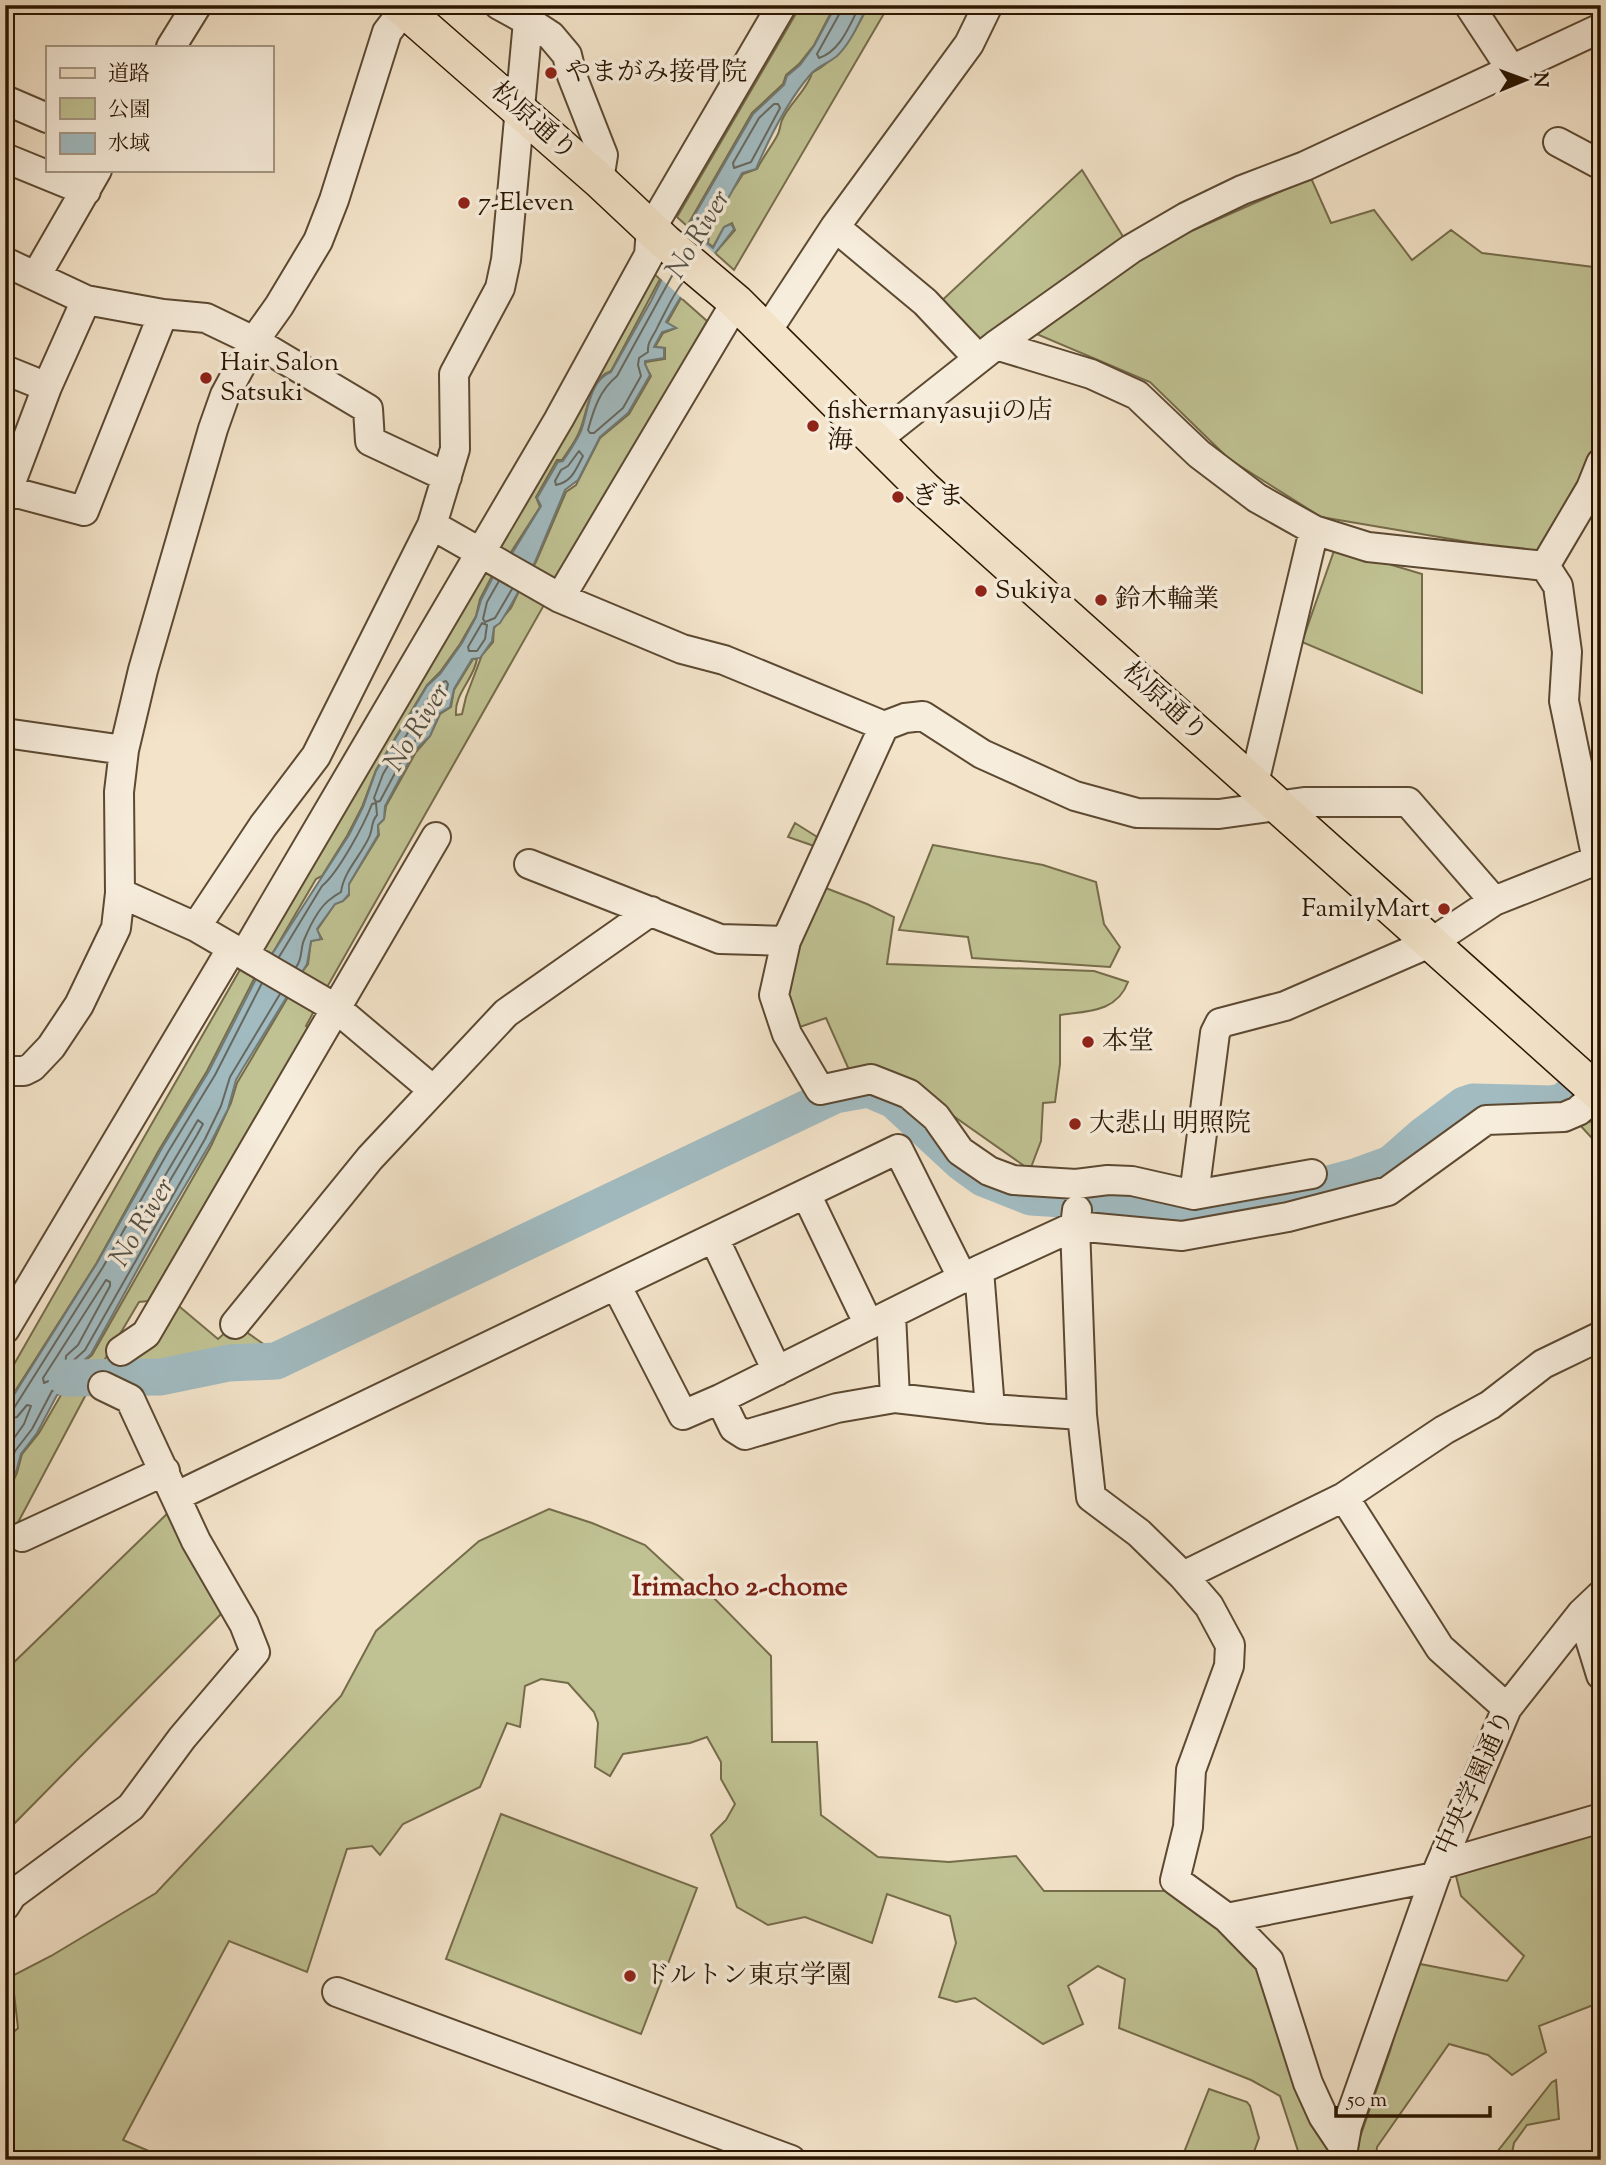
<svg xmlns="http://www.w3.org/2000/svg" width="1606" height="2165" viewBox="0 0 1606 2165" font-family="'Sorts Mill Goudy','Noto Serif JP',serif">
<style>
.green{fill:#c0c293;stroke:#756c4a;stroke-width:2}
.water{fill:#a1bbc1;stroke:#717974;stroke-width:2}
.pier{fill:#f3e3c9}
.lines{fill:none;stroke-linecap:round;stroke-linejoin:round}
.shore{stroke:#666860;stroke-width:2}
.river{stroke:#a1bbc1;stroke-width:37}
.minor-casing{stroke:#5c4932;stroke-width:32}
.major-casing{stroke:#2a1600;stroke-width:38}
.minor{stroke:#f7eddc;stroke-width:28}
.major{stroke:#f3e3c9;stroke-width:35}
.poi-dot{fill:#8f2418;stroke:#f7eddc;stroke-width:2.5}
.labels{text-anchor:middle;dominant-baseline:central;stroke-width:7;stroke-linejoin:round;paint-order:stroke}
.poi-label{font-size:26px;fill:#2a1600;stroke:#f7eddc;text-anchor:start}
.street-label{font-size:26px;fill:#2a1600;stroke:#f7eddc}
.water-label{font-size:28px;font-style:italic;fill:#545044;stroke:#f7eddc}
.neighbourhood-label{font-size:28px;font-weight:bold;fill:#7a1f14;stroke:#f7eddc}
</style>
<rect width="100%" height="100%" fill="#f3e3c9"/>
<filter id="stains"><feTurbulence type="fractalNoise" baseFrequency=".00286" numOctaves="4"/><feColorMatrix values="0 0 0 0 .2 0 0 0 0 .09 0 0 0 0 .02 0 0 0 .5 -.17"/></filter>
<radialGradient id="worn" r=".72"><stop offset=".6" stop-color="#630" stop-opacity="0"/><stop offset="1" stop-color="#630" stop-opacity=".3"/></radialGradient>
<!-- green -->
<path class="green" d="M801,5H835L814,45L799,64L786,75L783,84L752,113L687,226L677,217Z
M869,5H889L734,270L715,253L735,230L732,223L724,227L713,247L708,243C710,220 731,194 743,174L757,169C763,157 771,147 777,136C780,131 780,125 782,120C789,104 808,89 812,73C845,53 851,38 869,5Z
M1082,170L1135,256L1311,178L1331,223L1374,210L1412,260L1451,230L1482,253L1601,268V429L1578,486L1539,554L1321,517L1229,459L1150,382L1032,332L968,341L937,305Z
M649,270L660,279L611,371C589,379 588,411 580,430C576,441 568,451 562,460H557L536,497L540,507L504,563L485,552Z
M681,298L707,321L554,591L527,576L536,562L566,492L576,485L600,438L629,414L651,376L645,365L646,362L665,359V348L655,347L663,333L676,328L667,323Z
M1335,548L1422,574V693L1302,642Z
M477,568L492,576L480,599L476,616L460,644L440,672L427,685L376,770L362,807L347,836L322,876L316,879L271,956L255,947Z
M519,591L544,605L326,989L300,975L308,964L311,941L322,939L317,930L335,904L343,901L349,895V884L379,835L378,825L384,819L386,806L416,752L430,736L440,714L451,707L454,690L473,659H477C474,679 454,694 456,715L462,714L466,697L482,655L493,642L494,628L511,608Z
M795,823L822,840L817,847L788,837Z
M933,845L1043,865L1096,882L1104,924L1120,947L1110,967L972,958L968,937L899,930Z
M818,885L867,904L894,917L887,964L1094,971L1128,982C1117,1012 1088,1011 1060,1015V1064L1055,1102L1043,1103L1041,1141L1030,1170L895,1075L850,1072L826,1018L794,1029L780,995Z
M241,968L255,977L207,1071L159,1150L96,1264L5,1407V1380Z
M288,997L314,1011L306,1026L309,1028L148,1301L139,1302L98,1371H88L81,1364L92,1355L211,1146L231,1103L237,1083Z
M1598,1120L1601,1123V1148L1579,1124Z
M174,1302L218,1339L235,1324L279,1355L229,1358L164,1368L120,1366L153,1337Z
M91,1385L5,1547V1499L17,1473L22,1454L39,1433L61,1395Z
M172,1509L225,1610L5,1833V1671Z
M549,1509L592,1523L645,1545L685,1582L710,1594L771,1656L772,1742H817L821,1815L878,1857L949,1862L1016,1856L1044,1891H1173L1265,1967L1328,2143L1326,2160H1301L1280,2096L1251,2080L1119,2028L1125,1979L1098,1966L1068,1986L1083,2024L1043,2044L975,1998L956,2002L939,1997L956,1943L950,1916L887,1894L872,1943L805,1917L768,1925L737,1907L711,1835L726,1820L735,1804L721,1779V1762L707,1737L690,1743L623,1754L610,1776L595,1767L598,1723L594,1712L568,1683L541,1679L525,1686L520,1727L507,1723L480,1787L403,1824L380,1855L372,1846L347,1849L307,1972L229,1941L123,2140L170,2160H5V2040L18,2028L12,1976L51,1956L156,1893L341,1696L376,1631L479,1541Z
M501,1814L697,1888L641,2034L446,1959Z
M1601,1826V2002L1539,2026L1546,2052L1512,2075L1488,2055L1449,2044L1377,2147L1376,2160H1357L1359,2140L1390,2051L1415,1963L1507,1981L1524,1956L1461,1896L1454,1868Z
M1556,2080L1559,2119L1527,2125L1514,2143L1511,2158L1472,2160L1493,2157L1552,2082Z
M1209,2089L1247,2102L1250,2106L1259,2138L1251,2160H1181Z"/>
<!-- water -->
<path class="water" d="M836,5H868C859,22 851,43 837,56C829,63 817,66 810,75C787,102 770,136 756,169L742,173L708,235L707,243L713,248L724,227L731,224L734,229L680,298L666,322L676,328L662,332L654,347L664,348V358L645,361V364L650,375L628,413L600,437L578,480L565,490L535,562L511,605L500,623L494,627L492,641L480,658L472,659L454,689L450,707L440,713L430,736L415,750L385,806L384,819L378,825V835L349,884V894L343,901L335,904L317,929L321,939L311,941L307,964L243,1068L236,1080L228,1109L211,1142L162,1225L91,1354L80,1364L88,1372L97,1373L88,1384L57,1395L37,1433L21,1454L16,1472L5,1496V1409L97,1263L162,1148L209,1071L256,979L349,835L363,807L376,771L427,686L440,674L462,643L476,617L481,600L493,577L505,565L541,506L537,498L558,462L563,461C569,452 576,442 581,431C588,413 589,380 611,372L651,301L687,228L753,114L784,85L787,76L800,65L814,46Z"/>
<!-- pier -->
<path class="pier" d="M684,226L716,255L683,299L659,277Z"/>
<g class="lines">
<!-- shore -->
<path class="shore" d="M842,5L841,11L817,54L819,58C841,51 850,24 860,5
M774,104H778L780,108L751,162L734,168L733,163L759,118Z
M673,274L617,376C600,390 594,408 588,430L590,433H594L623,408L641,376L638,365L639,358L648,352C647,341 654,336 658,326C666,311 672,296 683,282
M579,451L583,456C576,469 572,482 556,485L555,481L561,470L568,466Z
M499,581L487,602L483,619L485,622L495,618L512,589
M482,623L487,625L485,639L477,651H469L468,647Z
M443,682L446,681L448,684L444,702L434,709L424,732L409,747L380,801L376,802L374,798L383,774L433,691Z
M279,957L322,886C338,873 364,825 372,804L376,803L377,815C371,822 373,827 370,835C362,855 344,870 341,892C338,894 335,895 332,898C319,906 309,928 304,940C300,949 303,959 296,967
M198,1120L203,1124L197,1135L153,1209L149,1211L147,1206Z
M106,1280L110,1282V1286L78,1345L66,1356L65,1374L44,1383L43,1378Z
M5,1412L14,1408L103,1267L168,1152L215,1075L262,983
M5,1420L17,1417L27,1405L31,1406L24,1424L5,1451
M5,1480L15,1451L32,1429L52,1391L81,1378L74,1367V1360L85,1350L205,1139L221,1106L230,1077L280,994"/>
<!-- river -->
<path class="river" d="M67,1378L161,1377L229,1363L276,1361L835,1095L868,1089L894,1100L961,1162L983,1178L1031,1197L1062,1199L1107,1194L1136,1201L1164,1215L1233,1210L1358,1176L1391,1164L1424,1135L1464,1105L1473,1102L1551,1104L1562,1102L1571,1095"/>
<defs>
<path id="minor" d="M1469,5L1511,69
M525,8L528,21L551,36L567,55L572,76L603,155L599,180
M171,47L197,5
M5,100L47,118
M1558,142L1601,165
M5,158L86,191
M835,227L925,302L978,358
M5,262L86,300L163,314L206,318L254,341L368,409L370,441L447,477
M36,276L97,170
M767,331L835,227L969,44L988,5
M996,345L1091,374L1137,395L1199,454L1257,498L1314,530L1368,547L1545,566
M5,370L47,387
M876,440L996,345L1131,249L1186,217L1242,190L1305,166L1601,28
M9,491L84,511L163,314
M5,498L47,387L86,300
M432,525L455,449L454,374L500,288L506,260L528,21L499,5
M1545,566L1591,488L1601,463
M560,598L736,302
M5,733L124,750
M1254,783L1314,530
M529,864L720,939L786,941
M120,893L196,927L337,1009L433,1090
M196,927L263,826L316,756L432,525L560,598L682,649L724,660L884,726
M244,955L559,419L649,255L651,229L782,5
M5,1071H24L32,1067L51,1047L79,1005L116,928L120,893L119,792L124,750L143,670L213,429L225,395L254,341L279,306L318,241L334,200L387,32L404,10
M1312,1174L1194,1195L1132,1181L1108,1180L1076,1184L1013,1180L989,1171L960,1151L936,1117L909,1094L871,1079L820,1090L787,1034L774,995L786,941L884,726L905,718L923,716L982,754L1075,796L1137,813L1219,814L1304,802H1408L1494,901
M806,1194L869,1325
M1194,1195L1215,1033L1220,1023L1285,1006L1432,942L1494,901L1597,860L1564,701L1567,652L1558,586L1545,566
M1077,1210L1075,1226L1082,1415L1091,1497L1139,1533L1183,1576L1344,1497L1444,1430L1490,1405L1543,1364L1601,1336
M714,1238L777,1371
M979,1270L990,1409
M616,1285L683,1415L720,1399L979,1270L1075,1226L1182,1236L1288,1217L1388,1191L1486,1120L1564,1117L1578,1111L1599,1093
M891,1314L895,1398
M235,1324L370,1158L506,1013L651,911
M5,1329L232,948
M121,1351L146,1334L436,837
M720,1399L734,1428L745,1435L837,1408L895,1398L990,1409L1082,1415
M177,1496L898,1149L963,1279
M1344,1497L1440,1648L1507,1708
M22,1537L165,1471
M1183,1576L1209,1606L1230,1645L1229,1666L1191,1770L1188,1827L1175,1880L1227,1918L1435,1877
M1582,1613L1601,1675
M1440,1865L1601,1818
M5,1906L12,1895L131,1807L182,1738L255,1652L244,1624L196,1541L130,1399L103,1386
M1227,1918L1269,1961L1308,2083L1323,2116L1343,2146
M337,1992L791,2160
M1341,2160L1347,2126L1435,1877L1507,1708L1582,1613L1601,1595"/>
<path id="major" d="M399,5L599,180L665,242L736,302L924,489L1601,1095"/>
</defs>
<!-- minor casing -->
<use href="#minor" class="minor-casing"/>
<!-- major casing -->
<use href="#major" class="major-casing"/>
<!-- minor -->
<use href="#minor" class="minor"/>
<!-- major -->
<use href="#major" class="major"/>
</g>
<!-- markers -->
<g class="poi-dot">
<circle cx="551" cy="73" r="7"/>
<circle cx="464" cy="203" r="7"/>
<circle cx="206" cy="378" r="7"/>
<circle cx="813" cy="426" r="7"/>
<circle cx="898" cy="497" r="7"/>
<circle cx="981" cy="591" r="7"/>
<circle cx="1101" cy="600" r="7"/>
<circle cx="1444" cy="909" r="7"/>
<circle cx="1088" cy="1042" r="7"/>
<circle cx="1075" cy="1124" r="7"/>
<circle cx="630" cy="1976" r="7"/>
</g>
<g class="labels">
<!-- poi labels -->
<g class="poi-label">
<text x="565" y="73">やまがみ接骨院</text>
<text x="478" y="203">7-Eleven</text>
<text x="220" y="363">Hair Salon<tspan x="220" dy="30">Satsuki</tspan></text>
<text x="827" y="411">fishermanyasujiの店<tspan x="827" dy="30">海</tspan></text>
<text x="912" y="497">ぎま</text>
<text x="995" y="591">Sukiya</text>
<text x="1115" y="600">鈴木輪業</text>
<text x="1430" y="909" text-anchor="end">FamilyMart</text>
<text x="1102" y="1042">本堂</text>
<text x="1089" y="1124">大悲山 明照院</text>
<text x="644" y="1976">ドルトン東京学園</text>
</g>
<!-- street labels -->
<g class="street-label">
<text transform="translate(533 122) rotate(41)">松原通り</text>
<text transform="translate(1164 703) rotate(42)">松原通り</text>
<text transform="translate(1476 1783) rotate(-66)">中央学園通り</text>
</g>
<!-- water labels -->
<g class="water-label">
<text transform="translate(699 235) rotate(-59)">No River</text>
<text transform="translate(418 728) rotate(-58)">No River</text>
<text transform="translate(143 1223) rotate(-59)">No River</text>
</g>
<!-- neighbourhood labels -->
<g class="neighbourhood-label">
<text x="740" y="1588">Irimacho 2-chome</text>
</g>
</g>
<!-- margin -->
<rect width="1606" height="2165" fill="none" stroke="#f3e3c9" stroke-width="28"/>
<rect x="7" y="7" width="1592" height="2151" fill="none" stroke="#2a1600" stroke-width="3.5"/>
<rect x="14" y="14" width="1578" height="2137" fill="none" stroke="#2a1600" stroke-width="2"/>
<!-- legend -->
<rect x="46" y="46" width="228" height="126" fill="#f7eddc" stroke="#a59784" stroke-width="2"/>
<rect x="60" y="68" width="35" height="10" fill="#f3e3c9" stroke="#a59784" stroke-width="2"/>
<text x="108" y="80" font-size="21" fill="#2a1600">道路</text>
<rect x="60" y="98" width="35" height="21" fill="#c0c293" stroke="#a59784" stroke-width="2"/>
<text x="108" y="116" font-size="21" fill="#2a1600">公園</text>
<rect x="60" y="133" width="35" height="21" fill="#a1bbc1" stroke="#a59784" stroke-width="2"/>
<text x="108" y="150" font-size="21" fill="#2a1600">水域</text>
<!-- north arrow -->
<g transform="translate(1525 80) rotate(89)" stroke="#f7eddc" stroke-width="5" paint-order="stroke">
<path d="M0-5L12 26L0 18L-12 26Z" fill="#2a1600"/>
<text y="-10" font-size="19" font-weight="bold" text-anchor="middle" fill="#2a1600">N</text>
</g>
<!-- scale -->
<path d="M1336 2106v10h154v-10" fill="none" stroke="#2a1600" stroke-width="3.5"/>
<text x="1347" y="2106" font-size="21" fill="#2a1600" stroke="#f7eddc" stroke-width="5" paint-order="stroke">50 m</text>
<rect width="100%" height="100%" filter="url(#stains)"/>
<rect width="100%" height="100%" fill="url(#worn)"/>
</svg>
